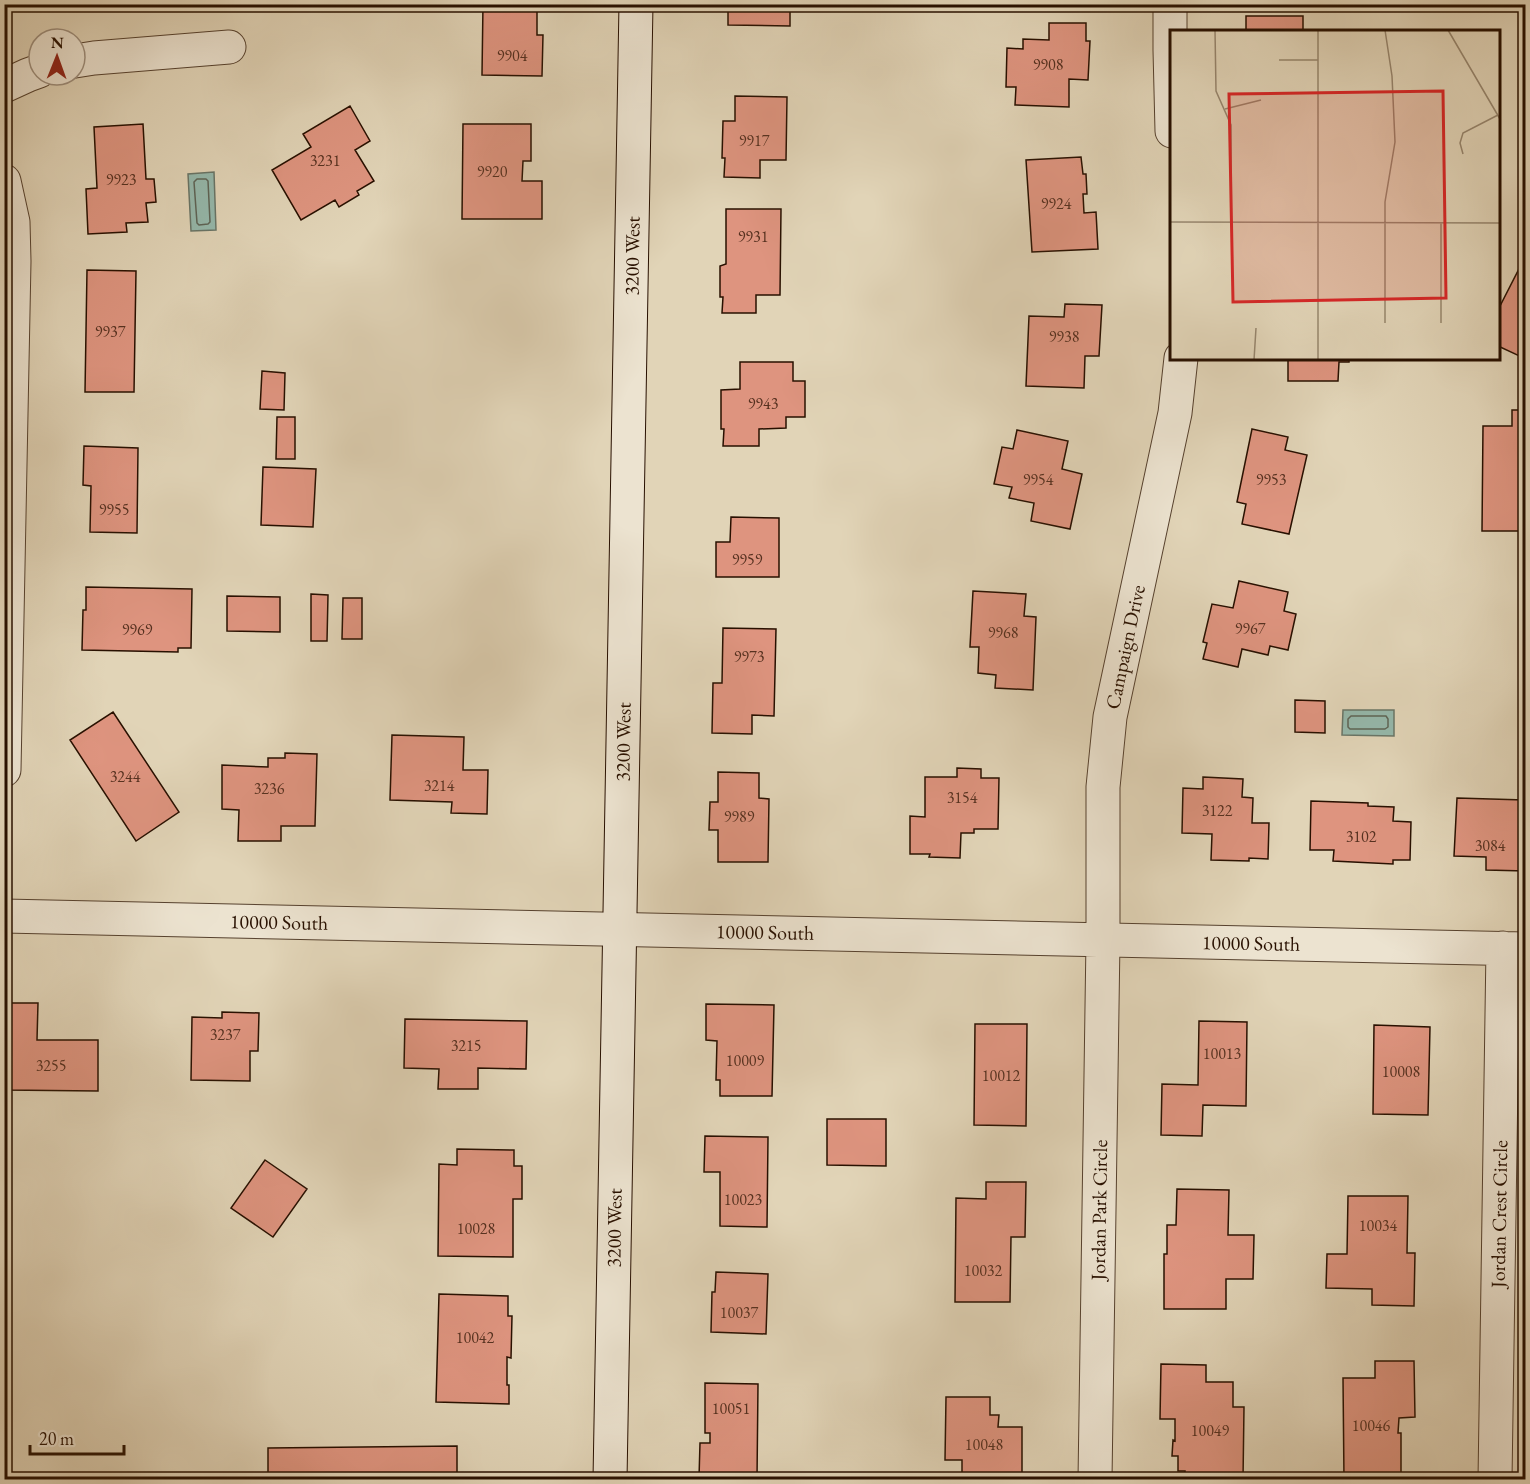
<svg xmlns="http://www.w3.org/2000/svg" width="1530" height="1484" viewBox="0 0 1530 1484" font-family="'EB Garamond',serif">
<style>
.water{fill:#95b8ab;stroke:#697567;stroke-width:1.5}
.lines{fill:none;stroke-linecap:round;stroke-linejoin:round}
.shore{stroke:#5e6456;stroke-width:1.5}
.building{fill:#de947f;stroke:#281000;stroke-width:1.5}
.street-casing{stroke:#56412e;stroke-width:35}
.secondary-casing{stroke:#281000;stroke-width:35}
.street{stroke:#ece3d0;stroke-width:33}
.secondary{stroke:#ece3d0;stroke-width:33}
.labels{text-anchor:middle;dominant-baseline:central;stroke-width:6;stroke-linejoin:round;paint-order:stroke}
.number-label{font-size:16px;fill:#563120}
.street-label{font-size:20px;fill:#281000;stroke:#ece3d0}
.inset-road{fill:none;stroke:#97866e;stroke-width:1.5}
.view{fill:#d62828;fill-opacity:0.15;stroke:#d62828;stroke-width:3}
.inset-edge{fill:none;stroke:#281000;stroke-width:3}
</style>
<rect width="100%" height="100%" fill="#e1d4b7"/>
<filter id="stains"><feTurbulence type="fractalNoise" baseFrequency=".00333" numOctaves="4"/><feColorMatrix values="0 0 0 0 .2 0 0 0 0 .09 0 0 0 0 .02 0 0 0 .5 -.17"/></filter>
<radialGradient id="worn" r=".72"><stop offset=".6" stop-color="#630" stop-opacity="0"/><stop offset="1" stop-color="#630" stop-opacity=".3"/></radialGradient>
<!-- water -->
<path class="water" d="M214,172L216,230L191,231L188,174Z
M1343,710H1394V736L1342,735Z"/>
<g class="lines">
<!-- shore -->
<path class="shore" d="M197,179H206L208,181L210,222L208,224L199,225L197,223L194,182Z
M1351,716H1386L1388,719V727L1385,729H1350L1348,727V719Z"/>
</g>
<!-- building -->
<path class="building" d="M483,4H537V35H543L542,76L482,75Z
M728,4H790V26L728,25Z
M1246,16H1303V30L1331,32H1246Z
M1049,23H1086V41H1090L1088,80L1069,79V107L1015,105L1016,87H1006L1007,48L1023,49V39L1049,40Z
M735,96L787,97L786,160H760V178L724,177L725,158H722L723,121H735Z
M350,106L370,141L355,150L374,181L357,191L359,195L339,207L335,200L301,220L272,170L311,147L303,134Z
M143,124L146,179H154L156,202L146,203L148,222L126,223L127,232L88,234L86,189L97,188L94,127Z
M463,124H531V161H523L522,181H542V219H462Z
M1081,157L1083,174H1086L1087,194H1083L1084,213L1096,212L1098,249L1032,252L1026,160Z
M726,209H781L780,295H756V313H722L723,297H720V266L726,264Z
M1526,255V359L1498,346V310Z
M87,270L136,271L134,392H85Z
M1065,304L1102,305L1099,356H1085L1084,388L1026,386L1029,316L1064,317Z
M1290,358H1349V362H1339L1338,381H1288V360H1290Z
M740,362H793V381H805V417H786V428L759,429V446H723L724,429H721V390L740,389Z
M262,371L285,373L284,410L260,409Z
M1512,410H1526V531H1482L1483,426H1512Z
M277,417H295V459H276Z
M1252,429L1288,437L1285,450L1307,455L1289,534L1242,524L1246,504L1237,502Z
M1017,430L1068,441L1062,469L1082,474L1070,529L1031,521L1034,503L1009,498L1012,487L994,484L1002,447L1013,449Z
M84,446L138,448L137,533L90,532L91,486L83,485Z
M263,467L316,469L313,527L261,525Z
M731,517L779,518V577H716V542H730Z
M1239,581L1288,592L1284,611L1296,614L1288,650L1270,646L1268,655L1242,649L1238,667L1203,659L1207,643L1203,642L1212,604L1233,608Z
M86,587L192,589L191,648H178V652L82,650L83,610H86Z
M973,591L1026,594L1024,616L1036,617L1033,690L995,688L996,675L978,673L979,647H970Z
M311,594L328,595L327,641H311Z
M227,596L280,597V632L227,631Z
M343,598H362V639H342Z
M723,628L776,629L774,716L752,715V734L712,733L713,683H722Z
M1295,700L1325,701V733L1295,732Z
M113,712L179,812L136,841L70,740Z
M392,735L464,737L463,770H488L487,814L451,813L452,802L390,800Z
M285,753L317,754L315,826H281V841H238L239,810L222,809V765L268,767V758H285Z
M957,768L981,769V778H999L998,829H974V833H961L960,858L929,857L930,854H910V816L925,817V777H957Z
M718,772L759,773V798L769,799L768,862H718V830H709L710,802H718Z
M1203,777L1243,779L1242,797L1253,798L1252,823H1269L1268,859L1249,858V861L1211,860L1212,834L1182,833L1183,788L1203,789Z
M1457,798L1524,800L1522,834H1526V871L1486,870V857L1454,856Z
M1311,801L1368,803V806L1394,807L1393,821L1411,822L1410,860H1393V864L1333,861L1334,850H1310Z
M4,1003H38L37,1040H98V1091L4,1090Z
M706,1004L774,1005L772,1096H720V1080H716L717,1041L706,1040Z
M222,1012L259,1013L258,1051H250V1081L191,1080L192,1017L222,1018Z
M405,1019L527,1021L526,1069L478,1068V1089H438L439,1069L404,1068Z
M1199,1021L1247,1022L1246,1106L1203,1105L1202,1136L1161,1135L1162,1084L1198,1085Z
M975,1024H1027L1026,1126L974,1125Z
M1374,1025L1430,1027L1428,1115L1373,1114Z
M827,1119H886V1166L827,1165Z
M705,1136L768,1137L767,1227L720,1226V1172H704Z
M457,1149L514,1150V1166H522V1199H513V1257L438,1256L439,1164L457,1165Z
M265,1160L307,1189L273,1237L231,1208Z
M986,1182H1026L1025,1237H1011L1010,1302H955L956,1198L986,1199Z
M1177,1189L1229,1190L1228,1235H1254L1253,1279H1226V1309H1164V1254H1167V1225H1176Z
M1348,1196H1408L1407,1253H1415L1414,1306L1372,1305V1289L1326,1288L1327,1254H1347Z
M716,1272L768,1274L766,1334L711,1332L712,1292H715Z
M439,1294L508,1296V1316H512L511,1358L507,1357V1385H509V1404L436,1402Z
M1375,1361H1414L1415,1417L1399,1418L1398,1433H1401V1480H1344L1343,1378H1375Z
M1161,1364L1206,1365V1382H1233V1407H1244L1243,1480H1185V1471H1178V1456H1172L1173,1440L1175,1441V1419H1160Z
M705,1383L758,1384L757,1479L699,1478L700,1443H710V1433H705Z
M946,1397H990V1415H999L998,1427H1022V1475H962V1460H945Z
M457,1446V1480H268V1448Z"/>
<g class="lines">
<defs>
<path id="street" d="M1170,4V50L1172,131
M75,61L94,58L229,47
M4,86L28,75L39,71
M4,181L13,222L14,261L4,770
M4,916L1526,949
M1095,1480L1103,940V787L1110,717L1175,413L1181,358
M1495,1480L1503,948"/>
<path id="secondary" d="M610,1480L636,4"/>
</defs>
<!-- street casing -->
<use href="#street" class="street-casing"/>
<!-- secondary casing -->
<use href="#secondary" class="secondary-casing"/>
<!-- street -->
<use href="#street" class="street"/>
<!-- secondary -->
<use href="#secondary" class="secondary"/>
</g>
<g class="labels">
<!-- number labels -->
<g class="number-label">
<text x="512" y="55">9904</text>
<text x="1048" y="64">9908</text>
<text x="754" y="140">9917</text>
<text x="325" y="160">3231</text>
<text x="492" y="171">9920</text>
<text x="121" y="179">9923</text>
<text x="1056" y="203">9924</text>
<text x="753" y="236">9931</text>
<text x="110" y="331">9937</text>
<text x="1064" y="336">9938</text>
<text x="763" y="403">9943</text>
<text x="1038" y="479">9954</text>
<text x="1271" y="479">9953</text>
<text x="114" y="509">9955</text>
<text x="747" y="559">9959</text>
<text x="1250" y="628">9967</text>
<text x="137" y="629">9969</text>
<text x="1003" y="632">9968</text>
<text x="749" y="656">9973</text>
<text x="125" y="776">3244</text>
<text x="439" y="785">3214</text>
<text x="269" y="788">3236</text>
<text x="962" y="797">3154</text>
<text x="1217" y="810">3122</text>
<text x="739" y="816">9989</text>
<text x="1361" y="836">3102</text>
<text x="1490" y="845">3084</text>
<text x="225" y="1034">3237</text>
<text x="466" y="1045">3215</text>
<text x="1222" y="1053">10013</text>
<text x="745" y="1060">10009</text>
<text x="51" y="1065">3255</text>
<text x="1401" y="1071">10008</text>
<text x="1001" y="1075">10012</text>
<text x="743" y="1199">10023</text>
<text x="1378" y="1225">10034</text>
<text x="476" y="1228">10028</text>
<text x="983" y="1270">10032</text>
<text x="739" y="1312">10037</text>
<text x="475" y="1337">10042</text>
<text x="731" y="1408">10051</text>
<text x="1371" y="1425">10046</text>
<text x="1210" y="1430">10049</text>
<text x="984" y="1444">10048</text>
</g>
<!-- street labels -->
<g class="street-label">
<text transform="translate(632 256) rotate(-89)">3200 West</text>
<text transform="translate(1125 647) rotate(-78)">Campaign Drive</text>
<text transform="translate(623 742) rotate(-89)">3200 West</text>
<text transform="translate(279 922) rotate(1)">10000 South</text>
<text transform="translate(765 932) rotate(1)">10000 South</text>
<text transform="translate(1251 943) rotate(1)">10000 South</text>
<text transform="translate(1099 1210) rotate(-89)">Jordan Park Circle</text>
<text transform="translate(1499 1214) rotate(-89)">Jordan Crest Circle</text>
<text transform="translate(614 1228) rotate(-89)">3200 West</text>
</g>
</g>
<!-- overview -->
<g transform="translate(1170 30)">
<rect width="330" height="330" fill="#e1d4b7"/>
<path class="inset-road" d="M45,0L46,61L61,95V192M278,0L330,89M109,30H148M55,79L91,70M293,124L290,113L293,103L328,85M0,192L330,193M215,293V172L225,112L222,46L215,0M271,293V193M84,330L86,298M148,330V0"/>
<path class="view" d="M273,61L276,268L63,272L59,64Z"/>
<rect width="330" height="330" class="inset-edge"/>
</g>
<!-- margin -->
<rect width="1530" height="1484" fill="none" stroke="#e1d4b7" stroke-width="24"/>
<rect x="6" y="6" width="1518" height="1472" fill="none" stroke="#281000" stroke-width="3"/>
<rect x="12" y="12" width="1506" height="1460" fill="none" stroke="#281000" stroke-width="1.5"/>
<!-- north arrow -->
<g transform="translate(57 57) rotate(1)"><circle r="28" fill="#ece3d0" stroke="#9e8f7d" stroke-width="1.5"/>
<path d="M0-4.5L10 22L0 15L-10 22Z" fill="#8f2418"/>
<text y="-9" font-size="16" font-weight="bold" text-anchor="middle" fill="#281000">N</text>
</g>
<!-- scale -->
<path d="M30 1445v9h94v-9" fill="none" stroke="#281000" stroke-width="3"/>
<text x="39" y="1445" font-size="18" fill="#281000" stroke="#ece3d0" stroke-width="4.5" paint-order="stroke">20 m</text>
<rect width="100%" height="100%" filter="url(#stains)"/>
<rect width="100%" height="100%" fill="url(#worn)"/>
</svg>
